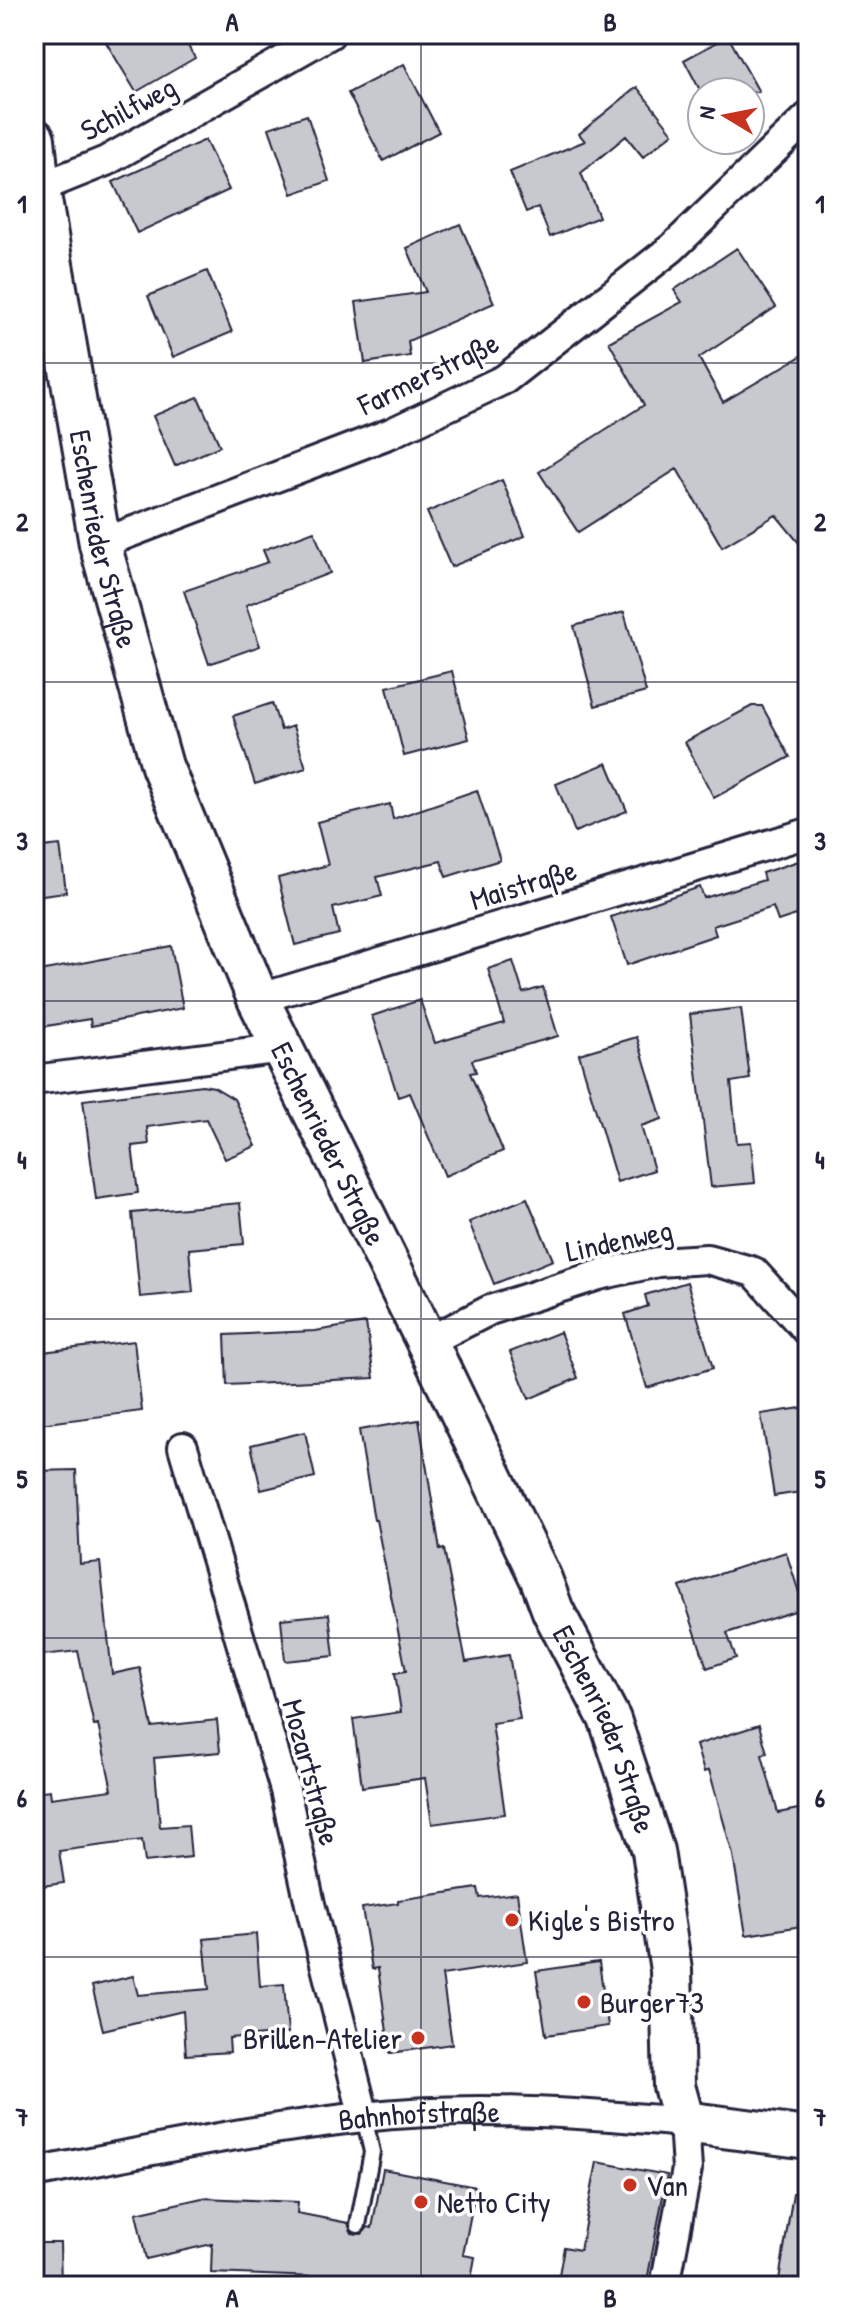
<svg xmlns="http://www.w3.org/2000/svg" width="842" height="2320" viewBox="0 0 842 2320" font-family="'Patrick Hand',sans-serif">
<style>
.building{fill:#c8c8cf;stroke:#22223b;stroke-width:2}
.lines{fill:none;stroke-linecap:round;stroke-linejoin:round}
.lane-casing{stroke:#22223b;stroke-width:20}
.street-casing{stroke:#22223b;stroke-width:34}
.secondary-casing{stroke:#22223b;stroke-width:46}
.lane{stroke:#fff;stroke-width:14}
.street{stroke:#fff;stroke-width:28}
.secondary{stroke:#fff;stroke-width:40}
.grid{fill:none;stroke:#22223b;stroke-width:2;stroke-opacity:0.55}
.poi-dot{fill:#c8321e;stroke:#fff;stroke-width:3}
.labels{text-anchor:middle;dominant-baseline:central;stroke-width:7;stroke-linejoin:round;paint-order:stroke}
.street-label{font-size:30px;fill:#22223b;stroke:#fff}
.poi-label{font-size:30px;fill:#22223b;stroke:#fff;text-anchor:start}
.neatline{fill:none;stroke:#22223b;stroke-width:3}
.grid-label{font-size:26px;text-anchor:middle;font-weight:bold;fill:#22223b}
</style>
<rect width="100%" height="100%" fill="#fff"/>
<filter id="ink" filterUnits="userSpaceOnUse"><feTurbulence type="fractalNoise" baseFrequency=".0125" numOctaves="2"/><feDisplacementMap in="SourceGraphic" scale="16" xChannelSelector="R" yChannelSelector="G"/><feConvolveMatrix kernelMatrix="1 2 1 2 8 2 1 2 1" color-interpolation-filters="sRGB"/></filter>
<g filter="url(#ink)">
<!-- building -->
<path class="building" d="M101,34H181L195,58L136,92Z
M728,36L759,92H701L684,60Z
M404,64L439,132L383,161L348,93Z
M637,87L673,133L643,157L626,136L581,173L599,217L550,237L538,207L526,212L510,172L585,141L579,134Z
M307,115L329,181L292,194L269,128Z
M205,140L229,190L137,233L113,182Z
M460,224L494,303L408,341L410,356L365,363L356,302L426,292L407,248Z
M737,248L776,307L699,358L723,402L808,352V554L776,515L722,547L677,469L578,532L539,472L644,405L609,342L682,302L674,290Z
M207,271L232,332L173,357L148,296Z
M198,397L220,446L175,466L153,416Z
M502,480L525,536L451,567L427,512Z
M314,531L330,573L246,605L260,646L209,664L184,591L268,562L263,550Z
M624,612L646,692L595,706L574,626Z
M452,671L469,739L404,756L387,687Z
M272,703L281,730L293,726L306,768L255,784L233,716Z
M752,706H762L790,757L714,798L685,742Z
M607,763L627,811L575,832L556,784Z
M477,790L500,860L446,877L441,861L377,877L382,896L333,908L339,934L295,945L278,878L328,865L317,822L390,804L393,819Z
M60,845L66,892L34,896V848Z
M808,858V911L778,921L773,907L713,926L716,935L627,965L611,917L700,887L704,898L764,880L762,873Z
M171,946L183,1008L91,1026L90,1019L34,1028V972Z
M513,961L523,993L543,987L558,1036L472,1060L476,1072L470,1073L503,1151L445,1176L410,1093L398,1097L372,1016L420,1000L435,1043L504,1023L488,969Z
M741,1008L750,1079L731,1082L737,1143L751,1142L755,1183L711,1187L690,1014Z
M637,1037L662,1119L641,1126L654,1170L617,1182L579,1054Z
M202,1085L214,1087L234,1099L256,1146L225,1159L206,1119L147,1127L149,1144L132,1146L138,1193L96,1199L83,1100Z
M527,1198L553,1260L494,1284L469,1222Z
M240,1203L244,1244L189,1249L193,1292L140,1297L132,1213Z
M687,1282L713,1368L647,1388L625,1314L648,1306L645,1295Z
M366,1323L374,1378L227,1385L225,1335L315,1331Z
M560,1332L578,1378L529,1399L510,1352Z
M134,1341L142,1411L40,1424L34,1353Z
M808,1407V1491L774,1496L761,1414Z
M419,1420L440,1550L444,1549L466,1662L509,1655L520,1719L492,1723L505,1814L432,1824L425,1778L362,1787L353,1719L401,1712L395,1673L406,1671L376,1520H374L359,1430Z
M305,1432L315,1477L261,1490L251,1445Z
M76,1470L80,1564L100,1562L112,1674L140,1668L152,1727L217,1720L220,1752L154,1758L160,1827L188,1825L191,1857L145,1862L142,1840L59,1851L64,1883L34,1887V1792L50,1790L51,1798L112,1790L98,1725L94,1726L78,1651L34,1656V1471Z
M786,1552L804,1608L727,1633L736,1658L707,1668L680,1587Z
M329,1614L334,1656L285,1661L281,1619Z
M759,1725L767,1753L762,1755L778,1813L808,1807V1925L746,1935L733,1855L709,1770L704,1772L696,1745Z
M478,1888L480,1898L517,1893L527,1962L442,1975L452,2044L390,2053L378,1968L372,1969L362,1908L398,1903V1900Z
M256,1934L260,1986L284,1984L288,2033L229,2038L230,2052L186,2055L183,2011L103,2030L92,1986L133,1976L138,1995L209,1989L204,1939Z
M599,1962L608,2026L546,2035L536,1971Z
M597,2162L667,2175L646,2286H557L564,2247L580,2250Z
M383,2169L476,2187L463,2255L475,2257L470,2286H314L316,2277L211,2273L212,2244L146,2259L136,2213L202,2198L298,2202L297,2213L348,2223L352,2233L362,2234L368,2227L372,2228Z
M793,2193L808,2194V2286H778Z
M34,2243H60L61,2286H34Z"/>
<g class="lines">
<defs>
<path id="lane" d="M358,2225L372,2152L364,2117"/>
<g id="street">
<path d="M34,190L106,161L330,34"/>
<path d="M100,544L391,433L505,379L672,248L808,117"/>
<path d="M258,999L808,833"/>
<path d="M34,1080L283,1048"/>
<path d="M427,1342L490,1310L599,1275L658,1262L707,1259L754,1272L808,1332"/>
<path d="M183,1447L285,1790L310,1904L364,2117"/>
<path id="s1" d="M34,2173C143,2152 253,2129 363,2117C469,2105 578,2113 684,2122L687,2169L665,2286"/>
</g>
<g id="secondary">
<path id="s2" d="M34,139L39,189L100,544L162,766L258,999L427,1342L541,1579L553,1611L610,1720L653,1851L671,1970L674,2086L684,2122L808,2138"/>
</g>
</defs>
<!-- lane casing -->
<use href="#lane" class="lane-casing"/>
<!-- street casing -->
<use href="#street" class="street-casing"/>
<!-- secondary casing -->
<use href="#secondary" class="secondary-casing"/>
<!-- lane -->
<use href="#lane" class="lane"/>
<!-- street -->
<use href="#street" class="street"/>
<!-- secondary -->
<use href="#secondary" class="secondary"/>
</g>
</g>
<!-- grid -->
<path class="grid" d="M421,34V2286M34,363H808M34,682H808M34,1001H808M34,1319H808M34,1638H808M34,1957H808"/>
<!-- markers -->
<g class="poi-dot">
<circle cx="512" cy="1920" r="8"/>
<circle cx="584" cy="2002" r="8"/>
<circle cx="418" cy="2038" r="8"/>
<circle cx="630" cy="2185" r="8"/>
<circle cx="421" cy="2202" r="8"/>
</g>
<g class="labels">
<!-- street labels -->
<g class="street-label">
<text transform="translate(128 108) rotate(-28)">Schilfweg</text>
<text transform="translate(428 373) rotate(-26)">Farmerstraße</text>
<text stroke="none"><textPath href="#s2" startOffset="406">Eschenrieder Straße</textPath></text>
<text transform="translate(523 884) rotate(-17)">Maistraße</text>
<text stroke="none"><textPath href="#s2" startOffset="1054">Eschenrieder Straße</textPath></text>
<text transform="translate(619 1240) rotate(-12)">Lindenweg</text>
<text stroke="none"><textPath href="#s2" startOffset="1702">Eschenrieder Straße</textPath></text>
<text transform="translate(312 1772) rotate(75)">Mozartstraße</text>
<text stroke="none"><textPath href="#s1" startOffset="390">Bahnhofstraße</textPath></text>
</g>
<!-- poi labels -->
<g class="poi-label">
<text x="528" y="1920">Kigle's Bistro</text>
<text x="600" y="2002">Burger73</text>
<text x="402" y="2038" text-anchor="end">Brillen-Atelier</text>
<text x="646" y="2185">Van</text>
<text x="437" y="2202">Netto City</text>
</g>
</g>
<!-- margin -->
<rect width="842" height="2320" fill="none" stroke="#fff" stroke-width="88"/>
<!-- north arrow -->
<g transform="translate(726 116) rotate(280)"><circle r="38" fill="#ffffff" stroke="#a7a7b1" stroke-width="2"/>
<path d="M0-6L14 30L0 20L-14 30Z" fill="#c8321e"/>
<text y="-12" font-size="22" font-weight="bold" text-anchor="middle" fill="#22223b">N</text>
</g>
<rect x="44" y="44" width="754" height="2232" class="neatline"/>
<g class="grid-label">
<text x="232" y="31">A</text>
<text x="610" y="31">B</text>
<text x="22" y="213">1</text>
<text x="820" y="213">1</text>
<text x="22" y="531">2</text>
<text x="820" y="531">2</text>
<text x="22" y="850">3</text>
<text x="820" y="850">3</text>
<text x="22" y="1169">4</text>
<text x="820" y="1169">4</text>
<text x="22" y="1488">5</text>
<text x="820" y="1488">5</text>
<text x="22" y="1807">6</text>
<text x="820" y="1807">6</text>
<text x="22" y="2126">7</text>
<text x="820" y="2126">7</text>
<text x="232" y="2307">A</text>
<text x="610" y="2307">B</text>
</g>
</svg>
